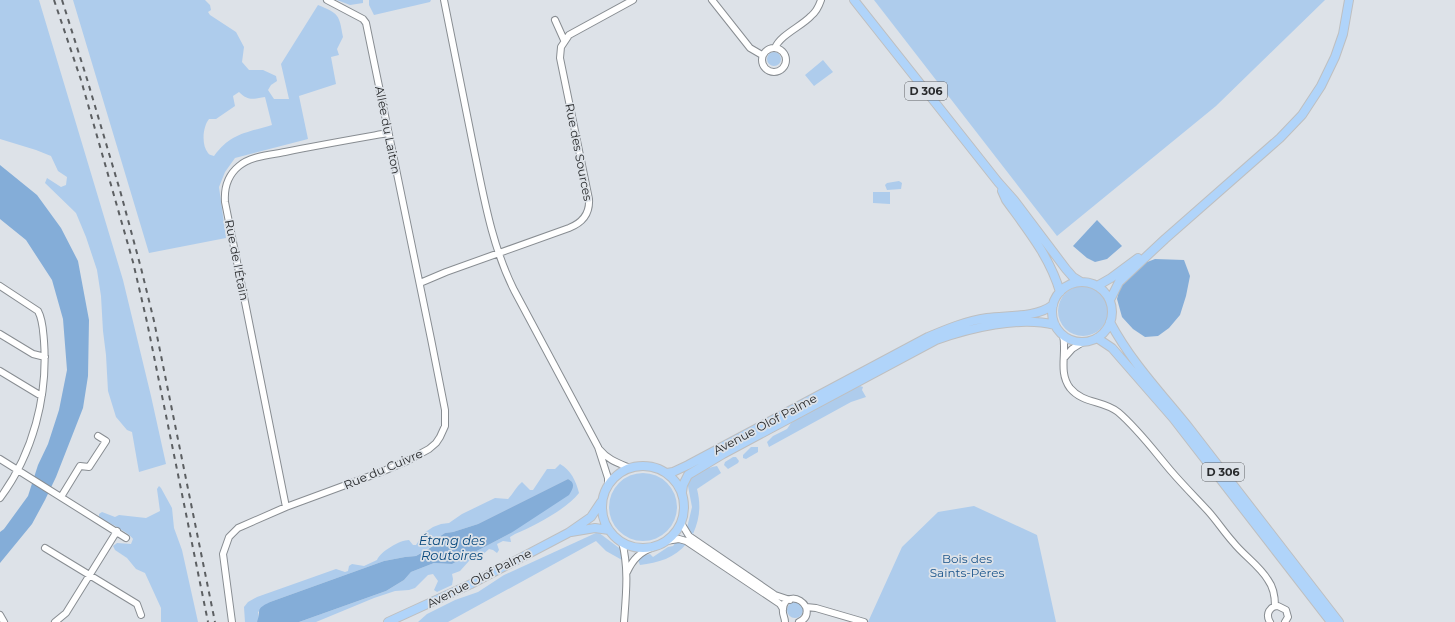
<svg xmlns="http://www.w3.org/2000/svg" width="1455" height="622" viewBox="0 0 1455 622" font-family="Montserrat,sans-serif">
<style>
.green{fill:#aeccec;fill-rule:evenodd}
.water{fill:#84add8}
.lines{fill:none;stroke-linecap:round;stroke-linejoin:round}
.minor-casing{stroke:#888d92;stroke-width:8}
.major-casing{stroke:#bebfc0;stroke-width:10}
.minor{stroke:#fff;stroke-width:6}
.major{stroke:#b0d4fa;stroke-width:8}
.rail{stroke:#5c5f62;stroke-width:2;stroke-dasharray:5 5;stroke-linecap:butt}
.labels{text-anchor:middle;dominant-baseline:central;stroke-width:3.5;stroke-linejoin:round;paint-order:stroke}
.shield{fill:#dde2e8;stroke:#5e6164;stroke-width:1}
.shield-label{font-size:11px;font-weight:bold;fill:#282a2c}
.street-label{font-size:12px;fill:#282a2c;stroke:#dde2e8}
.park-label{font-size:12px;fill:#18538a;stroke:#dde2e8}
.water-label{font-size:13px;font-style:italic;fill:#06477c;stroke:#dde2e8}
</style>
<rect width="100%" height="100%" fill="#dde2e8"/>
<!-- green -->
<path class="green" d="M0,0H39L123,280L151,396L166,464L139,472L132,432L127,430L116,417L108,391L106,355L103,331L101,296L97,270L86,237L76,213L45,183L47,178L61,187L66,185L67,177L58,171L51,156L36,150L0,139Z
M73,0H205L210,5L211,10L208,12L210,15L236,32L244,47L242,62L249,70H263L276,76L277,81L271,85L268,90L274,99H289L281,64L318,5C339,14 339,14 343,37L337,49L339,55L331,57L336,84L299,96L308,139L235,158L225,172L219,187L226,238L149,253ZM239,92C248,101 253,99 265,97L272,125C246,133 231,133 214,156C212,155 209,155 208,153C201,145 203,126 209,119H216L235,106L233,96Z
M337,0H363V3L350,5Z
M369,0H431L430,2L374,15L369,5Z
M874,0H1325L1216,106L1057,236Z
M767 59a7 7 0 1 1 14 0a7 7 0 1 1-14 0Z
M823,60L833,72L814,86L805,75Z
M899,181L902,183L901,189L887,190L885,185L887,183Z
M873,192H890V204L873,203Z
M1058 311a25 25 0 1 1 50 0a25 25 0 1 1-50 0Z
M860,386L863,387L862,390L866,397L851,402L769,447L767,442L773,436L787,429L791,423L820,404Z
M751,447H758V452L746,459L743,458V455Z
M733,457H736L739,461L738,463L728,469L724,465L725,462Z
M560,464C571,470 576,481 579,493C567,509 534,526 515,534L510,537L511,542L503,541L497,544L499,550L497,553L493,550L489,549L480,557L469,561L460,571L452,574L453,579L452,585L437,592L434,590L438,581L433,574L428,575L415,588L409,590L395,591L374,598L316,622H299L386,591L404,580L411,572L434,563L452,564L511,533L571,481L568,479L478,524L453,532L445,533L439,537L435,544L416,556L405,557L384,561L270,602L258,612L259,620L257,622H245L244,607L248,602L257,597L336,569L345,572L348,571L349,566L352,564L364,566L377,560C381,551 400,540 409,540L413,545H416L424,533L433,527L441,524L449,523L462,514L495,498L508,499C513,494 516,487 522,482L530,490H533L547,469H555Z
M717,466L721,473L697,489C701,505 700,518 693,534L691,533L687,528L692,507L687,481C693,472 707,468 717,466Z
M609 507a34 34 0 1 1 68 0a34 34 0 1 1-68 0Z
M159,486L161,488L172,508L174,528L182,550L198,622H161V608L145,573L136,569L127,558L115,550L113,546L117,543L131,544L133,539C129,533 107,521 99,518V514L102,512L115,517L119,515L146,518L160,511L157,489Z
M974,506L1037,535L1056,622H868L902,547L938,512Z
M598,532L623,551L624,558L622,560L606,551L596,541L448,622H418L427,614L455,600L478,592L504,575Z
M678,539L687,543C675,558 658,563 640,565L638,560L641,556L650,554L653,557L668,547L673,546Z
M787 610a8 8 0 1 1 16 0a8 8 0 1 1-16 0Z"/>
<!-- water -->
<path class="water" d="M0,165L37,195L61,228L78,261L89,320L88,376L83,408L56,477L45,500L32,524L0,563V532L4,529L28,496L38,465L48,444L59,410L67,370L63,319L52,280L26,240L0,219Z
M1097,220L1122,246L1107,259L1095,262L1087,258L1073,246Z
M1155,259L1184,260L1190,276L1186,296L1180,315L1169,328L1158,336L1145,337L1133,329L1122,317L1117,299L1120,287L1128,276L1142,264Z
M568,479C576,483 573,489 569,495L511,533L452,564L434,563L411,572L404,580L386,591L299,622H257C262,609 254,610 270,602L384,561L405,557L416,556L435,545L439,537L445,533L453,532L478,524Z"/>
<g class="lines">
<defs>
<path id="minor" d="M444,0C454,50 464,100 474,150C484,198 492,246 514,290L598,447L608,478V485
M712,0L750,48L762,55
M555,20L564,40
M762 60a12 12 0 1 1 24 0a12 12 0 1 1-24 0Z
M775,48C780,35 802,26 811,16C816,12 819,6 821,0
M420,283L446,272L569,228C582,223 590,214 589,199L560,58L561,47L569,35L633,0
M0,286L38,311C43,320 43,331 44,341C48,396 33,454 0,498
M0,334L33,354L45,357
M1063,335C1067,353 1058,372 1070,388C1083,404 1103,400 1118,412C1138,429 1154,451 1171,471C1183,485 1196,498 1208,511C1217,521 1224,532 1233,542C1244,556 1259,565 1268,580C1274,588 1275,596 1275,606
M1064,358L1072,349L1083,342
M0,371L38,394L42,395
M599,449C608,460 618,463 630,468
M0,459L126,538
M61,497L80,466L89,467L106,441L98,436
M286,507L225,202C224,188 228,175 239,166C251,156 270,155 285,152C319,145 354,139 388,133
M681,523L689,536L775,595L790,600
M666,541L679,539L686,541L780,604L783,609
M622,542C629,568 626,595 624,622
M45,548L137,604L141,615
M627,572C633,559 640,552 654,547
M806,607L816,608L864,622
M0,615L4,622
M55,622L66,613L117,531
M232,622L223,554L229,537L238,528L286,507L381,472L407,461L429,449L436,443L440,437L445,426V410L431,339L366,23L363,19L327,0
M785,622C785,617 782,614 783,609C784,595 800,596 806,607C808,614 806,619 799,622
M1270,622C1265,614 1270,606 1278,606L1286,610L1288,617L1285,622"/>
<path id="major" d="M854,0L998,182L1014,200L1066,269L1073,277L1081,282
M1002,191L1006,200C1027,229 1050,257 1060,292
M1052 312a30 30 0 1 1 60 0a30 30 0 1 1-60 0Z
M1097,286L1111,278L1138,258
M1110,300L1119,282L1165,239L1280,138L1302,115L1321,86L1335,57L1343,34L1349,0
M1110,322C1131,362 1162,394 1190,429C1240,493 1289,558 1339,622
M1097,338L1112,348L1173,418L1331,622
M602 507a41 41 0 1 1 82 0a41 41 0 1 1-82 0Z
M667,473L673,472L688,465L928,337C947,329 966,321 987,318C1007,315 1036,318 1053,305
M682,492L683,485L688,475L723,454L936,340C970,328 1019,316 1055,325
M571,532L595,528L609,530
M388,622L471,584L568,533L591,517L601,502"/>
</defs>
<!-- minor casing -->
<use href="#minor" class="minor-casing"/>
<!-- major casing -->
<use href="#major" class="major-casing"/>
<!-- minor -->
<use href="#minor" class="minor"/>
<!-- major -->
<use href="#major" class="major"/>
<!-- rail -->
<path class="rail" d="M54,0L81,80L133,262L147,322L208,622
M62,0L87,79L121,194L141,268L154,321L215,622"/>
</g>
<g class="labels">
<!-- shield labels -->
<g class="shield">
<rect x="905" y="82" width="42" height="18" rx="3"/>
<rect x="1202" y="463" width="42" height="18" rx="3"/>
</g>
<g class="shield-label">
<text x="926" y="91">D 306</text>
<text x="1223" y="472">D 306</text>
</g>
<!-- street labels -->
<g class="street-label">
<text transform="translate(388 130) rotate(79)">Allée du Laiton</text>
<text transform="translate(579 152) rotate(79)">Rue des Sources</text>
<text transform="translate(237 260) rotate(79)">Rue de l'Étain</text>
<text transform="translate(765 424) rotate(-28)">Avenue Olof Palme</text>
<text transform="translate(383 469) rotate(-23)">Rue du Cuivre</text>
<text transform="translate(479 578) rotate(-27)">Avenue Olof Palme</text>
</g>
<!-- park labels -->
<g class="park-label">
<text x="967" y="558">Bois des<tspan x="967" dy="14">Saints-Pères</tspan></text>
</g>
<!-- water labels -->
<g class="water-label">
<text x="452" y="540">Étang des<tspan x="452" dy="15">Routoires</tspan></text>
</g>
</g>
</svg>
